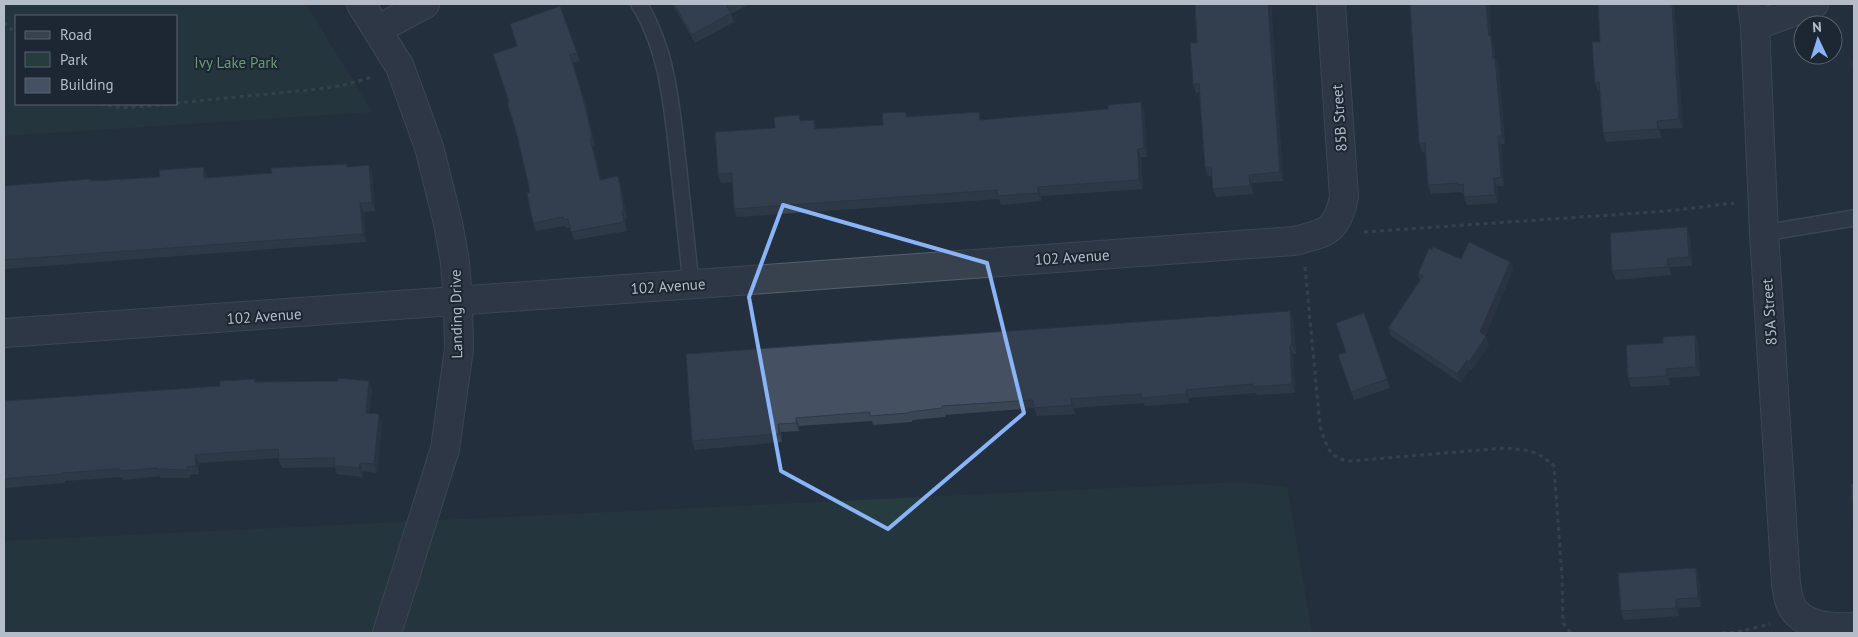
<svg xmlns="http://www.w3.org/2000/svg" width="1858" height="637" viewBox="0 0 1858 637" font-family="'PT Sans',sans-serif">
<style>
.green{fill:#263c3f;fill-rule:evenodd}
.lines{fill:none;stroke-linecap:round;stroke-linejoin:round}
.service-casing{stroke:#565f6c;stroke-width:18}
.minor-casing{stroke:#565f6c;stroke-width:30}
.tertiary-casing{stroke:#565f6c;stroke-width:30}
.path{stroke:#44595c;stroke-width:3;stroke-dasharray:4 4;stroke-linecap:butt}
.service{stroke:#38414e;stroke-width:15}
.minor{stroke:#38414e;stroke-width:28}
.tertiary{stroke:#38414e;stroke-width:28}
.wall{fill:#3b4654}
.shaded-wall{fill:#303945}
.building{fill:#455162;stroke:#303945}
.marked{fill:none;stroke:#8ab4f8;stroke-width:4;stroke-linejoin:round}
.labels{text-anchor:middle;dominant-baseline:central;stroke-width:4;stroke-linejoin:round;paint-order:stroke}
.park-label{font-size:15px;fill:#6b9a76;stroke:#1d2633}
.street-label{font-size:15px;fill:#b4bcc9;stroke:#1d2633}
</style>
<rect width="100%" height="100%" fill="#242f3e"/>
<!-- green -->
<path class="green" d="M4,4H306L372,112L4,136ZM16,16H176V104H16Z
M1240,482L1287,487L1312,633H4V541Z"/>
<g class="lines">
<defs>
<path id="service" d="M639,4C668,51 672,108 678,162C682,202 687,243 691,284
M1764,233L1854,218"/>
<path id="minor" d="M1752,4L1755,26L1764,233L1786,584C1787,589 1788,595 1789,600C1797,627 1831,628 1854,627
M1755,26L1814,4
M4,333C434,304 864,271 1294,241C1326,233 1337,232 1344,197L1331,4"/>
<path id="tertiary" d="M361,4L400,67L429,147L448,223L455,262L458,303L459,349L445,449L387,633
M377,30L425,4"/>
</defs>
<!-- service casing -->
<use href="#service" class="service-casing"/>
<!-- minor casing -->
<use href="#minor" class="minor-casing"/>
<!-- tertiary casing -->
<use href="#tertiary" class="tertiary-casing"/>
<!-- path -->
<path class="path" d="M4,22L16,34
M176,103L319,89L344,85L373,77
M100,104L122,108L173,104
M1364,232L1668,211L1734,203
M1305,267L1320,426C1327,445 1327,458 1350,461L1505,448C1527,450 1537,450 1554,466L1562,576L1563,623L1571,633
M1722,633L1737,632L1770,624"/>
<!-- service -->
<use href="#service" class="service"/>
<!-- minor -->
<use href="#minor" class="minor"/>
<!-- tertiary -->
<use href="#tertiary" class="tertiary"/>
</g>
<!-- wall -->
<path class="wall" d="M672,4H749L731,14L734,22L695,43Z
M1195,4H1271L1283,181L1252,183L1253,194L1216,197L1213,189L1212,176H1208L1205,167L1199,92L1196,93L1193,84L1197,43Z
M1410,4H1489L1491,37L1494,45L1495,59L1499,67L1505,144H1501L1504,186H1497L1498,203L1467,205L1464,197V193H1461V192L1431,194L1428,185L1426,152H1422L1419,143Z
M1598,4H1674L1683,128L1660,129L1661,138L1606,142L1603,133L1600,91H1598L1595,83L1600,42Z
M560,6L580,61L573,63L586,106L595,146H593L601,179L618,176L621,185L627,218H625L627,231L574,240L570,228H566L565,226L536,231L533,223L530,192L509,102L517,46Z
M1144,111L1147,157H1141L1143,189L1041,196V201L1001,205L999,199L737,217L734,209L732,182L721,183L718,174L775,128L799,115L801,121L817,129L883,125L908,117L982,120Z
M347,164L348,167L369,165L372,174L375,211L364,212L366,242L4,269V186L91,179L92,181L207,175V178L272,173Z
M1687,227L1690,236L1692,266L1670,267L1671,275L1616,280L1612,271Z
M1432,250L1461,259L1510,262L1513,270L1485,336L1489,345L1472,370L1470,369L1461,383L1391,336L1388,328L1420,280L1418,274Z
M1364,313L1390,388L1354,400L1338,355L1346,352Z
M1293,319L1296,354H1293L1295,393L1257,395L1256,393L1189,398V403L1145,406L1144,403L1074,408L1075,414L1037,416L1034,408L945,415V417L912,420V422L873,425L872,421L799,426V431L781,432L782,442L695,450L692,441L686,354Z
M1695,335L1698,344L1700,376L1669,378L1670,385L1631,387L1628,378L1663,343Z
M256,382L372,389L369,413L382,423L377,473L363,471L362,477L337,474L335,467L282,468L278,458L199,463V474L190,475V478H160V476L123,480L122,477L65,481V483L4,488V401L220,386Z
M1696,568L1699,576L1701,607L1679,608V616L1624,620L1621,611Z"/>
<!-- shaded-wall -->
<path class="shaded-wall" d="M1268,4H1271L1283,181L1280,172Z
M1486,4H1489L1491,37L1494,45L1496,68L1493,59L1489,36Z
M1672,4H1674L1683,128L1679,119Z
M570,55L586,106L595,146L592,137Z
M1495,59L1499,67L1505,144L1502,136Z
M1141,102L1144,111L1147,157L1144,148Z
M814,120L817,128L818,138L815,129Z
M1657,121L1660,129L1661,138L1658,129Z
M1498,136L1501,144L1504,186L1501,177Z
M590,138L593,146L603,188L600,180Z
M1138,149L1141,157L1143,189L1139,180Z
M369,165L372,174L375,211L372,203Z
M204,167L207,175V186L204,178Z
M1249,175L1252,183L1253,194L1250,186Z
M618,176L621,185L627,218L624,210Z
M1494,178L1497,186L1498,203L1495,195Z
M1038,187L1041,196V201L1038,193Z
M360,203L364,212L366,242L363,234Z
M622,210L625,218L627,231L624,222Z
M1687,227L1690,236L1692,266L1689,257Z
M1667,259L1670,267L1671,275L1668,267Z
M1510,262L1513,270L1483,341L1480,332Z
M1290,311L1293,319L1296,354L1292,345Z
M1695,335L1698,344L1700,376L1696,367Z
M1486,336L1489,345L1472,370L1469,362Z
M1290,346L1293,354L1295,393L1292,384Z
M1467,360L1470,369L1461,383L1457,374Z
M1666,369L1669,378L1670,385L1667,376Z
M369,381L372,389L369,421L366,413Z
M1186,390L1189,398V403L1186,394Z
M1071,399L1074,408L1075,414L1072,405Z
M379,414L382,423L377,473L374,464Z
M796,418L799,426V431L796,423Z
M778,424L781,432L782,442L779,434Z
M195,455L199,463V474L196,466Z
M360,463L363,471L362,477L359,468Z
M1696,568L1699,576L1701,607L1698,598Z
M1676,599L1679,608V616L1676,608Z"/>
<!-- building -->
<path class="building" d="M674,4H730L727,6L731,13L692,35Z
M1195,4H1268L1280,172L1249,175L1250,186L1213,189L1211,167H1205L1199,84H1193L1190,43H1197Z
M1410,4H1486L1489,36H1491L1493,59H1495L1502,136H1498L1501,177L1494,178L1495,195L1464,197L1463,184L1458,185V183L1428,185L1425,143H1419Z
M1598,4H1672L1679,119L1657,121L1658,129L1603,133L1599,82L1595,83L1592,42H1600Z
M560,6L577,53L570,55L583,98L592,137L590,138L600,180L618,176L624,210H622L624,222L571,232L568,219L563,220V217L533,223L527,193L530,192L518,139L507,102H509L493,54L517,46L510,24Z
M1852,63H1854V72Z
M1141,102L1144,148L1138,149L1139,180L1038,187V193L998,196L997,190L734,209L732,173L718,174L715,132L775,128L774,117L799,115L800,121L814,120L815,129L883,125L882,113L906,112V117L979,112L980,120L1108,109V105Z
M347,164V167L369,165L372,203H360L363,234L4,260V186L91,179V181L160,177L159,170L204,167V178L272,173L271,168Z
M1687,227L1689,257L1667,259L1668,267L1612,271L1610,233Z
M1469,242L1510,262L1480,332L1486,336L1469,362L1467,360L1457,374L1388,328L1423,276L1418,274L1429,248L1432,250L1433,247L1461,259Z
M1290,311L1292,345L1290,346L1292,384L1253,387V384L1186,390V394L1142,398V394L1071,399L1072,405L1034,408L1033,400L942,406V408L909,412V413L870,416V412L796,418V423L778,424L779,434L692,441L686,354Z
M1364,313L1387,379L1351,392L1338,355L1346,352L1336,323Z
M1695,335L1696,367L1666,369L1667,376L1628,378L1626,345L1663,343V337Z
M338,378L369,381L366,413L379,414L374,464L360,463L359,468L334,466L335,458L279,459L278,449L195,455L196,466L187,467V470L157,469V468L120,471V469L62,473V474L4,479V401L220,386V381L255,379V382L338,381Z
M1851,484H1854V532Z
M1696,568L1698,598L1676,599V608L1621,611L1618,573Z"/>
<!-- marked area -->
<path d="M0 0H1858V637H0ZM783,205L987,263L1024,413L888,529L781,471L749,297Z" fill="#242f3e" fill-opacity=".55" fill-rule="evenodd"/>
<path class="marked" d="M783,205L987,263L1024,413L888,529L781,471L749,297Z"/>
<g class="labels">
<!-- park labels -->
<g class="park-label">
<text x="236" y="62">Ivy Lake Park</text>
</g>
<!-- street labels -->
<g class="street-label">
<text transform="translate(1339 118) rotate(-94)">85B Street</text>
<text transform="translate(1072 257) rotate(-4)">102 Avenue</text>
<text transform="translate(668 286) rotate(-4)">102 Avenue</text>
<text transform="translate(1769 312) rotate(-94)">85A Street</text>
<text transform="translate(456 314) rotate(-91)">Landing Drive</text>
<text transform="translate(264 316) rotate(-4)">102 Avenue</text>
</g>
</g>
<!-- border -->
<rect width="1858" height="637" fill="none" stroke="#b4bcc9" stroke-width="10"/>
<!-- legend -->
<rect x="15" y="15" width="162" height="90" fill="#1d2633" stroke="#59626f"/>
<rect x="25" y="31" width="25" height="8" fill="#38414e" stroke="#59626f"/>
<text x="60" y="40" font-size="15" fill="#b4bcc9">Road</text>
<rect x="25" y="52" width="25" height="15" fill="#263c3f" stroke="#59626f"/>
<text x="60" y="65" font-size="15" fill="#b4bcc9">Park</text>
<rect x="25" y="78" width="25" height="15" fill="#455162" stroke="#59626f"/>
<text x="60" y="90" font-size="15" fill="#b4bcc9">Building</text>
<!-- north arrow -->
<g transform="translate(1818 40) rotate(356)"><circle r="24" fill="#1d2633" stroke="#59626f"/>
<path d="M0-4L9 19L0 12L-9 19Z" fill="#8ab4f8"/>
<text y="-8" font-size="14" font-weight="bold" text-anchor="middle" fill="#b4bcc9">N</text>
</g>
</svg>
